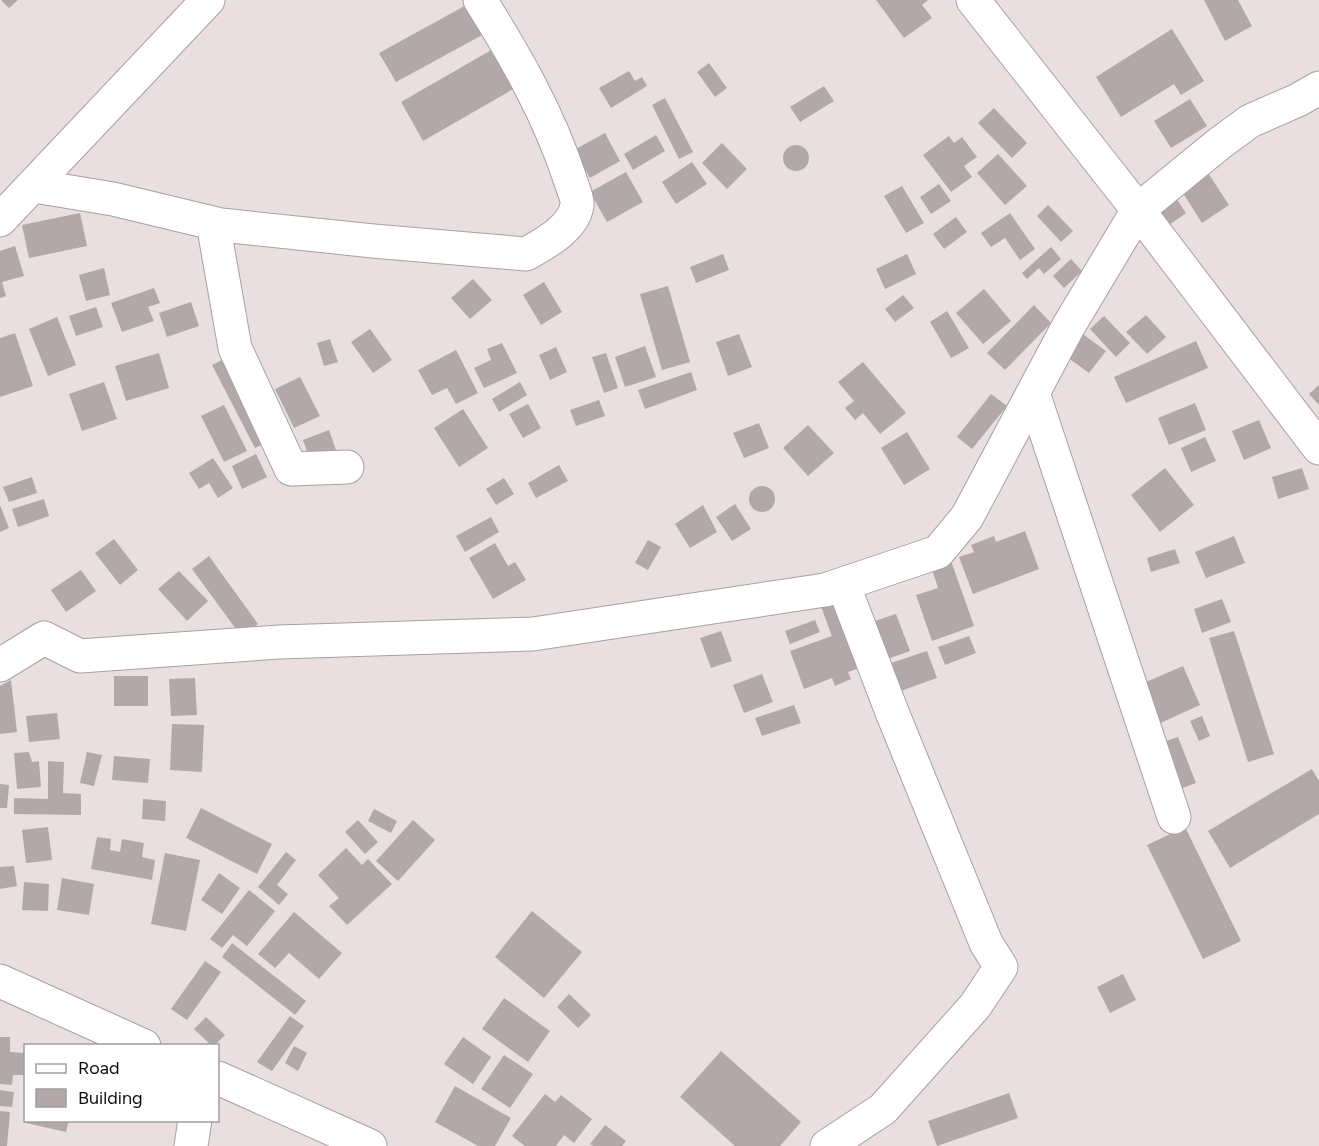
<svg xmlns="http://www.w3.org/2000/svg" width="1319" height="1146" viewBox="0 0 1319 1146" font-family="Figtree,sans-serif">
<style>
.building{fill:#b2a8a9}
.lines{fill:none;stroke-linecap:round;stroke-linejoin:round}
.minor-casing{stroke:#a99fa0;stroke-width:35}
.minor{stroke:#fff;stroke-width:33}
</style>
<rect width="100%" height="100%" fill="#e9dfe0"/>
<!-- building -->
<path class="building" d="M1,0H18L9,8Z
M876,0H928L922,5L932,18L904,38Z
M1204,0H1238L1252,26L1225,41Z
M470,3L486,33L396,82L379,53Z
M1172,29L1204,81L1181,95L1174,84L1121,117L1096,77Z
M493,49L515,88L423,141L401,102Z
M709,63L727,88L715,97L697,72Z
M629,71L635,81L642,77L647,86L611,108L599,88Z
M824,86L834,101L800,122L790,107Z
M665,98L693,152L679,159L652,105Z
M1190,99L1207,126L1171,148L1154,121Z
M994,108L1027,143L1012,158L978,123Z
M605,133L620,161L590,178L574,150Z
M656,135L665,151L633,170L624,154Z
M949,136L954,143L962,137L977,157L964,166L972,177L951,192L923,155Z
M722,143L747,169L727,189L702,163Z
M783 158a13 13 0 1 1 26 0a13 13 0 1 1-26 0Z
M998,154L1027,186L1005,205L977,173Z
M692,162L707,184L676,204L662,182Z
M626,172L643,202L607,222L590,192Z
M1208,173L1229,205L1202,223L1181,190Z
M939,184L951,201L931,214L920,197Z
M902,186L924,223L906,233L884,196Z
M1174,195L1186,213L1169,225L1156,207Z
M1048,205L1073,231L1061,242L1037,216Z
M80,213L87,246L29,258L22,225Z
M1010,213L1035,249L1020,260L1005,238L991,247L981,233Z
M956,217L967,232L944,249L933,234Z
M15,246L24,276L2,282L6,296L0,298V251Z
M1051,247L1061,259L1044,274L1039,268L1027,279L1022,273Z
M723,254L729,270L696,283L690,267Z
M907,254L916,274L885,289L876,269Z
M1071,259L1082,271L1064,288L1053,276Z
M104,268L110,295L86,301L79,275Z
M473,279L492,300L470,319L451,298Z
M544,282L562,312L541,325L523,295Z
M668,286L690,362L662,370L640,294Z
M154,288L160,303L148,307L154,321L122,332L111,303Z
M984,289L1011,321L983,344L956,313Z
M903,295L914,308L895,322L885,309Z
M191,302L199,326L167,337L159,313Z
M1034,305L1051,323L1005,370L987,353Z
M96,307L103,327L76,336L69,316Z
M947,311L969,348L951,358L930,322Z
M1146,315L1166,337L1147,354L1126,332Z
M1104,316L1130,343L1116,357L1090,329Z
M57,317L76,365L48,376L29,329Z
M370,329L392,360L373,373L351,342Z
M1080,332L1106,351L1089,373L1063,354Z
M15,333L33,386L0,397V338Z
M739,334L752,367L728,376L716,342Z
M330,339L338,362L324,366L317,343Z
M1196,341L1208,368L1126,403L1114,377Z
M502,343L517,373L484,388L474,368L491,360L487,349Z
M645,346L656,377L625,387L615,357Z
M556,347L567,372L550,380L539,355Z
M456,350L478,393L456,404L447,388L432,395L418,370Z
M159,353L169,388L126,401L115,366Z
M606,353L618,388L604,393L592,357Z
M228,357L271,440L255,448L212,365Z
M863,362L906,413L880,434L863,413L855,420L845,408L854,401L838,382Z
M691,372L697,390L645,409L638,390Z
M300,377L320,416L294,428L275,389Z
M104,382L117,419L82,431L69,394Z
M520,382L527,395L499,412L492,399Z
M1319,385V405L1309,394Z
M991,394L1007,406L972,449L957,437Z
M599,400L605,416L576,426L570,410Z
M1195,403L1206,430L1169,445L1158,418Z
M528,404L541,428L523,438L509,414Z
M224,405L247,451L224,462L201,416Z
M463,409L488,448L459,467L434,428Z
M1259,420L1271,448L1244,460L1232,431Z
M759,423L769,448L744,458L733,433Z
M808,425L834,453L808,476L783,448Z
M329,430L337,453L311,463L303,440Z
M907,432L930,469L904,485L881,448Z
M1205,437L1216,461L1191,472L1181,448Z
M256,454L267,477L242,489L232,466Z
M213,458L233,488L218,498L209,483L199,489L189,473Z
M559,465L568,481L536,498L528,483Z
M1165,468L1194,505L1160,532L1131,495Z
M1302,468L1309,489L1278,499L1272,477Z
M32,477L37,493L9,502L3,487Z
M504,478L514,494L496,505L486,489Z
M749 499a13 13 0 1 1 26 0a13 13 0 1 1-26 0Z
M44,499L49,516L18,527L12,509Z
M735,504L751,529L732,541L716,517Z
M0,505L9,528L0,532Z
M703,505L717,532L690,548L675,524Z
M491,517L499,532L465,552L456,536Z
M1025,531L1039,569L973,594L959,557L974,552L971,545L994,536L996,542Z
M1234,536L1245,563L1206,578L1195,552Z
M114,539L138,570L120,585L95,553Z
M648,540L661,547L648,570L635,563Z
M495,543L508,566L515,562L526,580L493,599L469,558Z
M1175,549L1180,563L1151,572L1147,558Z
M209,556L258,624L241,636L192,569Z
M950,558L974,626L932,641L916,595L938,588L931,566Z
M81,570L96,591L66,612L51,590Z
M179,571L208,601L187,621L158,589Z
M839,597L865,666L848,672L851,679L835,686L832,678L804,689L790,651L832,636L820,604Z
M1222,599L1231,622L1202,633L1194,609Z
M896,614L910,651L879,662L866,624Z
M815,620L820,632L790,644L785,631Z
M721,631L732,661L711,668L700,638Z
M1234,631L1274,754L1248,762L1209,638Z
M969,636L976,653L945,665L938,647Z
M927,651L937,678L889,695L879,667Z
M1183,666L1200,705L1156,725L1139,685Z
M762,674L773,702L744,713L733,685Z
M114,676H148V706H114Z
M195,678L197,715L171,716L169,679Z
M11,680L17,732L0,734V686Z
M794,705L801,723L762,736L755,718Z
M57,713L60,739L29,742L26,716Z
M1202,716L1210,736L1199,741L1190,721Z
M172,724L204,725L202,772L170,770Z
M1178,737L1196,783L1178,790L1160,743Z
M29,752L32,762L39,761L41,787L17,789L14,753Z
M87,752L102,755L94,786L80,783Z
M114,756L150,759L148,783L112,780Z
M48,761L64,762L63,793L81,794V815L14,814V798L48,799Z
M1312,769L1319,781V814L1230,868L1208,831Z
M0,784L9,785L7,808H0Z
M143,799L166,801L165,821L142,819Z
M201,808L272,844L257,874L186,838Z
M374,809L397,821L391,833L368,821Z
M358,820L378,842L365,854L345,832Z
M413,820L435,840L398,881L376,861Z
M48,827L52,860L26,863L22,830Z
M1185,827L1241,941L1203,959L1147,845Z
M97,837L111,839L110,850L120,852L122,839L144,843L142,857L155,860L152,880L91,869Z
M346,848L362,865L368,859L392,884L347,925L329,906L339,898L318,875Z
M286,852L296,860L277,885L288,894L279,905L258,887Z
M165,853L200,860L186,931L151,924Z
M14,866L17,886L0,889V867Z
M219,873L240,888L222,914L201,900Z
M62,878L94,884L89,915L57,910Z
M24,882L49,884L48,911L22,910Z
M249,890L275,911L247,946L233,935L222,948L210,939Z
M532,911L582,952L544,998L495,957Z
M294,912L342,953L319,979L289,953L275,968L258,954Z
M232,943L306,1001L295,1015L222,957Z
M205,961L221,972L187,1020L171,1009Z
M1123,974L1136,1000L1110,1013L1097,987Z
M569,994L591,1015L578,1028L557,1007Z
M504,998L550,1031L528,1062L482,1029Z
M290,1016L304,1026L272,1071L257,1062Z
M206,1017L225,1035L214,1046H212L194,1029Z
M0,1037H10V1052L26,1053L25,1075H13L12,1085L0,1084Z
M463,1037L491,1057L473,1084L444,1064Z
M294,1046L307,1053L298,1071L285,1063Z
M721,1051L801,1122L780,1146H735L680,1097Z
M504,1055L533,1074L510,1108L481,1089Z
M455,1086L511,1118L495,1146H478L435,1122Z
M0,1090L14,1092L12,1107L0,1106Z
M1009,1093L1018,1118L937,1146L928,1121Z
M545,1094L555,1102L561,1095L592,1119L574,1143L564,1135L556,1146H525L512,1136Z
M0,1111L10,1112L7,1146H0Z
M26,1120H69L66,1132L26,1123Z
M605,1125L626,1141L622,1146H593L590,1144Z"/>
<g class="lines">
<defs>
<path id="minor" d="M973,0L1138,210L1319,448
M34,186L113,199L221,225L373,241L526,254C544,244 574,228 577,205C578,198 572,187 570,179C549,115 516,57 480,0
M0,220L208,0
M213,223L235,348L291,469L347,467
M1033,393L1174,817
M0,665L44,638L80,656L279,642L533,634L825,590L938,552L967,517L1068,327L1138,210L1220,143L1250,121L1298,100L1319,88
M0,981L144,1046
M218,1078L370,1146
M191,1146L195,1120
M827,1146L883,1109L975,1006L1001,967L986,943L892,712L843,584"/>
</defs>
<!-- minor casing -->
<use href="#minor" class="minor-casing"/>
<!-- minor -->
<use href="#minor" class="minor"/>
</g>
<!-- legend -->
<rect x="24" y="1044" width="195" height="78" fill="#ffffff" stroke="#a09f9f" stroke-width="1.5"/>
<rect x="36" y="1064" width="30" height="9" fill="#ffffff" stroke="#a09f9f" stroke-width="1.5"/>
<text x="78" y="1074" font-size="18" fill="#110e0e">Road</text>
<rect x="36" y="1089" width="30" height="18" fill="#b2a8a9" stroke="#a09f9f" stroke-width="1.5"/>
<text x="78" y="1104" font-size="18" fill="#110e0e">Building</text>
</svg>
